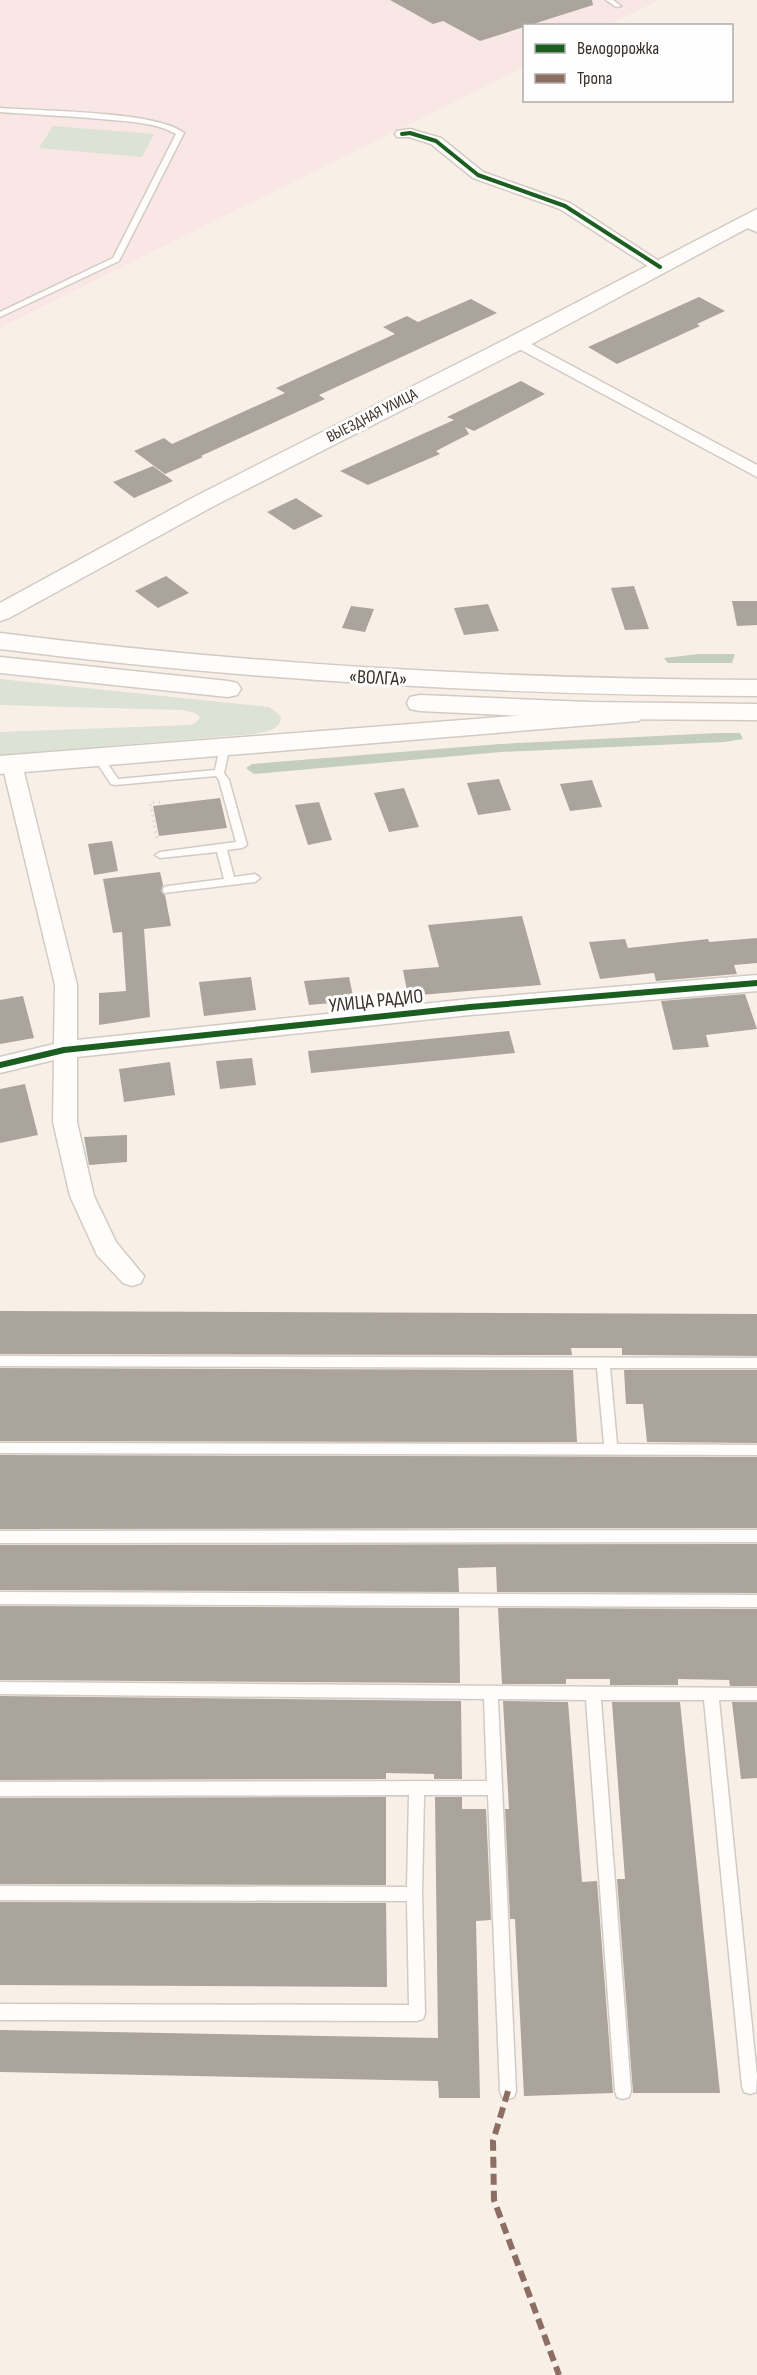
<svg xmlns="http://www.w3.org/2000/svg" width="757" height="2375" viewBox="0 0 757 2375" font-family="'Sofia Sans Condensed',sans-serif">
<style>
.industrial{fill:#f9e7e6}
.green{fill:#dce2d5}
.forest{fill:#c4cebd}
.building{fill:#aaa49d}
.lines{fill:none;stroke-linecap:round;stroke-linejoin:round}
.service-casing{stroke:#d2cbc4;stroke-width:3}
.minor-casing{stroke:#d2cbc4;stroke-width:3}
.secondary-casing{stroke:#d2cbc4;stroke-width:3}
.trunk-casing{stroke:#d2cbc4;stroke-width:3}
.path{stroke:#d9d7d5;stroke-width:3;stroke-dasharray:1.5 4;stroke-linecap:butt}
.service{fill:#fefdfb;fill-rule:evenodd}
.minor{fill:#fefdfb;fill-rule:evenodd}
.secondary{fill:#fefdfb;fill-rule:evenodd}
.trunk{fill:#fefdfb;fill-rule:evenodd}
.quiet{stroke:#8d6e63;stroke-width:6;stroke-dasharray:11 6;stroke-linecap:butt}
.cycleway-far1-casing{stroke:#fefefe;stroke-width:6}
.cycleway-casing{stroke:#fefefe;stroke-width:10}
.cycleway-far1{stroke:#1b5e20;stroke-width:4}
.cycleway{stroke:#1b5e20;stroke-width:6}
.labels{text-anchor:middle;dominant-baseline:central;stroke-width:6;stroke-linejoin:round;paint-order:stroke}
.far-street-label{font-size:16px;fill:#38312c;stroke:#fefefe}
.street-label{font-size:20px;fill:#38312c;stroke:#fefefe}
</style>
<rect width="100%" height="100%" fill="#f8efe7"/>
<!-- industrial -->
<path class="industrial" d="M0,0H659L608,25L524,26V67L0,328Z"/>
<!-- green -->
<path class="green" d="M53,126L154,134L142,157L39,148Z
M0,679L269,707L281,716C281,730 266,732 254,734L0,755V732L191,725L197,722L200,717L195,713L183,710L0,705Z"/>
<!-- forest -->
<path class="forest" d="M699,654H735L732,663H668L664,658Z
M717,733H740L743,739L724,742L501,752L254,774L246,768L252,764L500,744Z"/>
<!-- building -->
<path class="building" d="M390,0H592L593,5L480,41L443,21L433,24Z
M699,297L725,311L697,324L700,326L617,364L588,347Z
M471,299L497,313L319,395L325,399L201,456L203,457L165,474L134,451L164,438L172,444L285,393L276,388L395,334L383,327L407,316L418,322Z
M521,381L545,394L474,431L465,427L469,434L436,451L440,454L368,485L340,471L454,420L447,417Z
M153,466L173,481L134,498L113,482Z
M296,498L323,516L294,530L267,512Z
M166,576L189,593L158,608L135,591Z
M634,586L649,629L625,630L611,588Z
M732,601H757V625L737,626Z
M488,604L499,631L464,635L454,608Z
M351,606L374,609L365,632L342,628Z
M499,779L511,810L478,815L467,783Z
M592,780L602,807L570,811L560,784Z
M404,788L419,827L389,832L374,793Z
M220,798L227,828L159,836L153,806Z
M319,802L332,840L308,845L295,805Z
M112,841L118,871L94,875L88,844Z
M160,872L163,885L161,891L165,895L171,926L144,929L150,1017L99,1025V993L126,991L122,932L113,933L103,879Z
M522,916L541,985L408,996L403,970L439,967L428,925Z
M757,938V963L734,965L737,974L656,981L654,973L600,979L589,942L625,939L628,948L708,939L709,942Z
M251,977L256,1010L204,1016L199,982Z
M349,977L354,1001L309,1005L304,981Z
M745,994L757,1029L706,1035L709,1047L673,1050L661,1001Z
M23,996L34,1038L0,1044V1000Z
M509,1031L515,1053L311,1073L308,1051Z
M252,1058L256,1085L220,1089L216,1061Z
M170,1062L175,1095L124,1102L119,1069Z
M25,1084L38,1135L0,1143V1089Z
M127,1135V1162L89,1165L84,1137Z
M0,1311L757,1314V1356L622,1355V1348H571L572,1355L0,1354Z
M0,1368L573,1370L577,1442L0,1441Z
M624,1370H757V1443L647,1442L643,1404H626Z
M0,1455L757,1457V1528L0,1529Z
M757,1544V1593L497,1592L496,1567L458,1568L459,1592L0,1590V1545Z
M0,1606L459,1608L460,1683L0,1680Z
M498,1608L757,1609V1686H730L729,1680L678,1679V1685H610V1679H566V1684H502Z
M0,1696L461,1701L462,1779H434V1774L386,1773V1779L0,1780Z
M503,1701L568,1702L582,1882L597,1881L613,2093L524,2096L515,1919H510L505,1809H509Z
M612,1702H680L720,2093H633L617,1879H625Z
M732,1702H757V1778L741,1779Z
M386,1797V1885L0,1884V1798Z
M435,1797H462V1809H486L491,1920L476,1921L480,2098H439L438,2081L0,2072V2030L438,2038Z
M0,1902L386,1903L387,1987L0,1985Z"/>
<g class="lines">
<defs>
<path id="service" d="M606,0H613L621,6L616,7Z
M0,108C39,111 157,111 184,133L119,261L0,317V312L113,258L176,134C157,123 134,122 112,120C75,116 37,115 0,112Z
M225,743L230,746L224,773L229,780L247,845L242,848L227,850L234,877L255,874L260,878L255,882L164,893L163,890L164,887L168,886L224,879L217,852L160,858L155,855L160,852L236,842L219,780L216,776L115,785L111,784L93,757L98,754L102,755L118,779L215,770L220,746Z
M0,1356L757,1358V1368H610L617,1444L757,1445V1455L0,1453V1443L604,1444L597,1368L0,1366Z
M757,1530V1542L0,1543V1531Z
M0,1592L757,1595V1607L0,1604Z
M0,1682L757,1688V1700H719L757,2076L756,2092L750,2094L744,2092L742,2086L704,1700H601L631,2091L629,2097L623,2099L617,2097L615,2091L586,1700L498,1699L516,2091L514,2097L508,2099L502,2097L500,2091L488,1795H424L422,1894L425,2013L423,2019L417,2021L0,2020V2004L409,2005L407,1901L0,1900V1886L407,1887L409,1795L0,1796V1782L487,1781L484,1699L0,1694Z"/>
<path id="minor" d="M410,129L441,138L483,172L570,203L668,267L660,272L654,270L560,209L473,178L431,144L409,137H397L395,134L397,131Z
M745,217L757,222V232L740,225L737,222Z
M518,337L757,465V477L512,345L510,342Z
M12,758L19,759L22,764L77,985V1040L470,999L757,975V991L470,1015L77,1057V1122L94,1196L116,1242L144,1276L141,1283L132,1286L123,1283L97,1255L70,1196L53,1122L54,1060L0,1073V1057L54,1044L55,985L2,764L5,759Z"/>
<path id="secondary" d="M757,209V223L526,347L212,507L9,618L0,621V603L194,497L510,337Z
M629,707L639,709L643,715L639,721L0,774V756Z"/>
<path id="trunk" d="M0,633C252,665 503,679 757,680V696C503,695 252,681 0,649Z
M0,657L228,681L237,683L241,689L237,695L228,697L0,673Z
M420,695L588,702L757,704V720L588,719L420,711L410,709L407,703L410,697Z"/>
</defs>
<!-- service casing -->
<use href="#service" class="service-casing"/>
<!-- minor casing -->
<use href="#minor" class="minor-casing"/>
<!-- secondary casing -->
<use href="#secondary" class="secondary-casing"/>
<!-- trunk casing -->
<use href="#trunk" class="trunk-casing"/>
<!-- path -->
<path class="path" d="M157,838L150,803L161,802L162,805"/>
<!-- service -->
<use href="#service" class="service"/>
<!-- minor -->
<use href="#minor" class="minor"/>
<!-- secondary -->
<use href="#secondary" class="secondary"/>
<!-- trunk -->
<use href="#trunk" class="trunk"/>
<!-- quiet -->
<path class="quiet" d="M508,2091L493,2141L494,2200L559,2375"/>
<defs>
<path id="cycleway-far1" d="M402,134L410,133L436,141L478,175L565,206L660,267"/>
<path id="cycleway" d="M0,1065L64,1050L470,1007L757,983"/>
</defs>
<!-- cycleway-far1 casing -->
<use href="#cycleway-far1" class="cycleway-far1-casing"/>
<!-- cycleway casing -->
<use href="#cycleway" class="cycleway-casing"/>
<!-- cycleway-far1 -->
<use href="#cycleway-far1" class="cycleway-far1"/>
<!-- cycleway -->
<use href="#cycleway" class="cycleway"/>
</g>
<g class="labels">
<!-- far-street labels -->
<g class="far-street-label">
<text transform="translate(372 416) rotate(-27)">ВЫЕЗДНАЯ УЛИЦА</text>
</g>
<!-- street labels -->
<g class="street-label">
<text transform="translate(378 678) rotate(3)">«ВОЛГА»</text>
<text transform="translate(376 1001) rotate(-6)">УЛИЦА РАДИО</text>
</g>
</g>
<!-- legend -->
<rect x="523" y="24" width="210" height="78" fill="#fefefe" stroke="#afacaa" stroke-width="1.5"/>
<rect x="535" y="44" width="30" height="9" fill="#1b5e20" stroke="#afacaa" stroke-width="1.5"/>
<text x="577" y="54" font-size="18" fill="#38312c">Велодорожка</text>
<rect x="535" y="74" width="30" height="9" fill="#8d6e63" stroke="#afacaa" stroke-width="1.5"/>
<text x="577" y="84" font-size="18" fill="#38312c">Тропа</text>
</svg>
